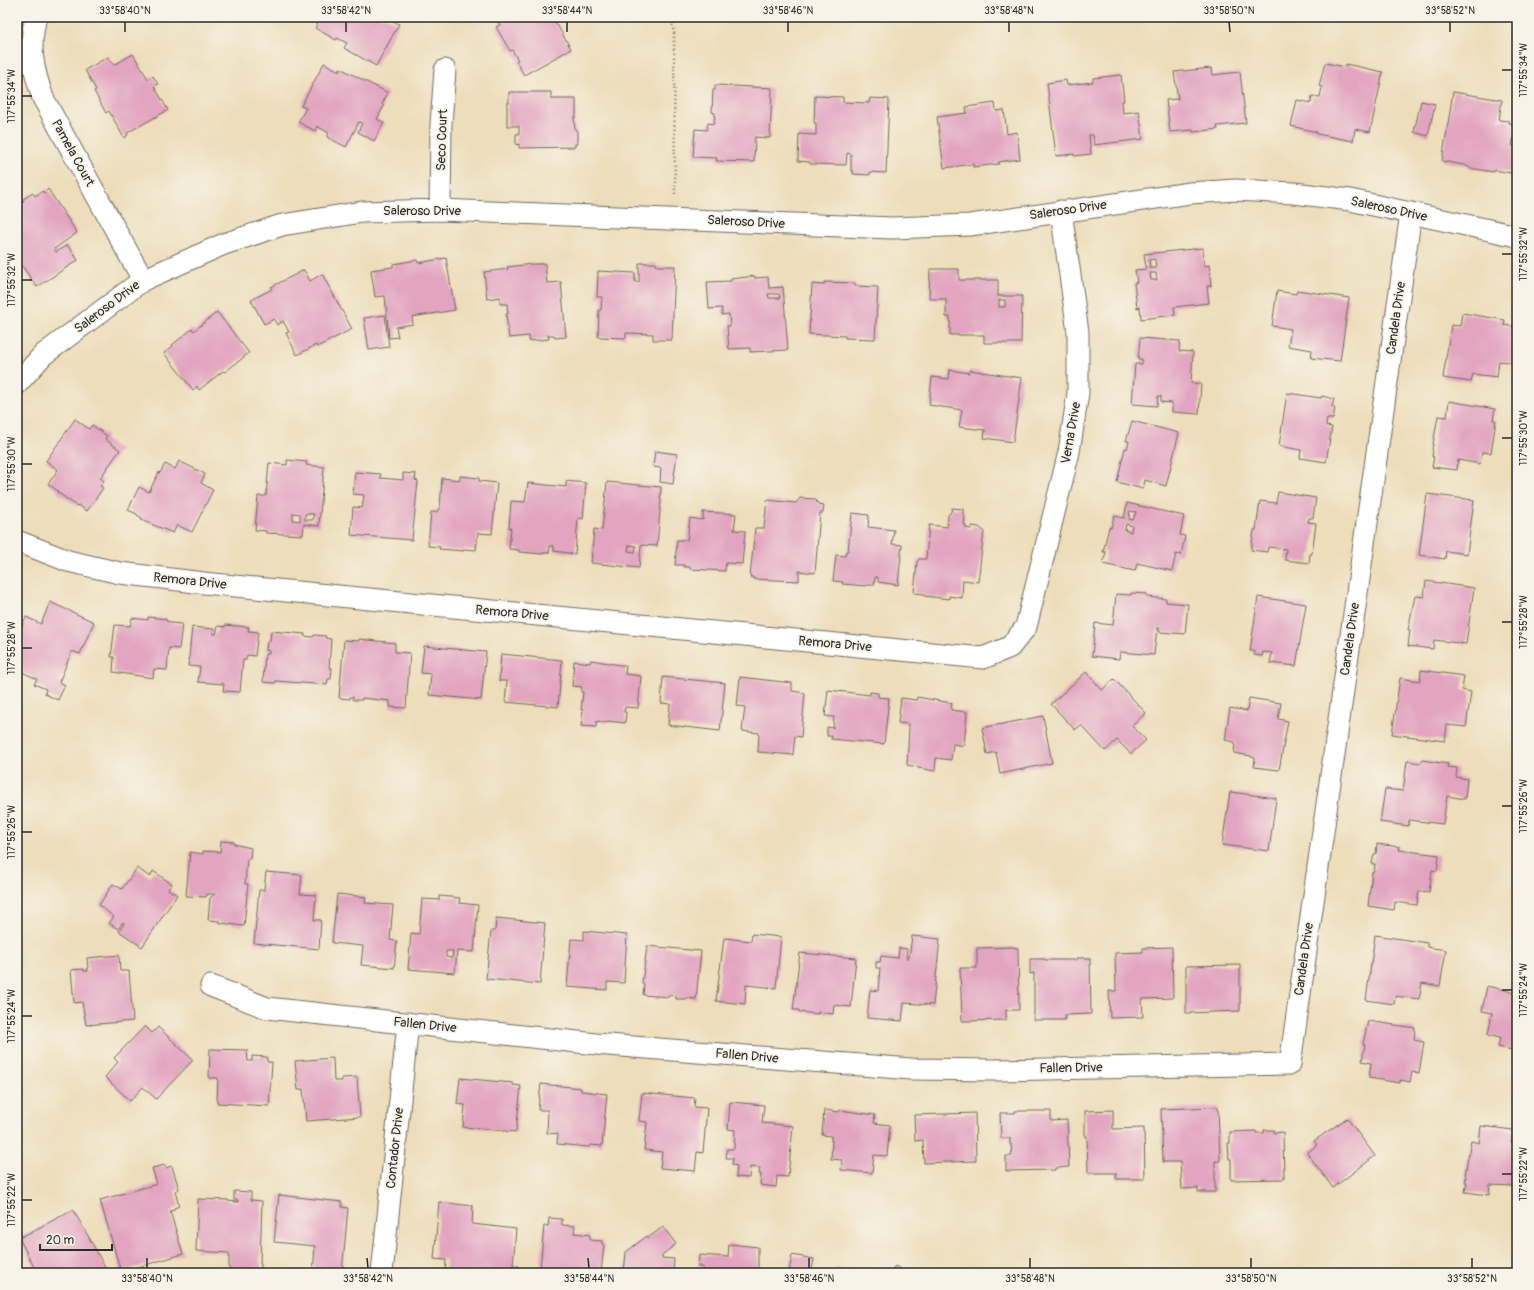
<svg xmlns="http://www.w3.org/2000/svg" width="1534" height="1290" viewBox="0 0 1534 1290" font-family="Pangolin,sans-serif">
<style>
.building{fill:#e2a4c0;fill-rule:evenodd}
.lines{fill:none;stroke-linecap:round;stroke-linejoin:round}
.minor-casing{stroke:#6f695d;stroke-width:23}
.path{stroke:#6f695d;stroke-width:2.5;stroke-dasharray:1 3;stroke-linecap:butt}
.minor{stroke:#fff;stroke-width:21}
.ticks{fill:none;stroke:#2b2b2b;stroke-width:1.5}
.labels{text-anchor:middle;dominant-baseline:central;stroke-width:3.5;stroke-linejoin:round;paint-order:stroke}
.street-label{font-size:13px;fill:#2b2b2b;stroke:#f7f3e8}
.neatline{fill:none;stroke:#2b2b2b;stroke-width:1.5}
.ticks-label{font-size:10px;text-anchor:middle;fill:#2b2b2b}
</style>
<rect width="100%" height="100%" fill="#f7f3e8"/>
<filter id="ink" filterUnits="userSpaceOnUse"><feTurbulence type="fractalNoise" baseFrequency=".025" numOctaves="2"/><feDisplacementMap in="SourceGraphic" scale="8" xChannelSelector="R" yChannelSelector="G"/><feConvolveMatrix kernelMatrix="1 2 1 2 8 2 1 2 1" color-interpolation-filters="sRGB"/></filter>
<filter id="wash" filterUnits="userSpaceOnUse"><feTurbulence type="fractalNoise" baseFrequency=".012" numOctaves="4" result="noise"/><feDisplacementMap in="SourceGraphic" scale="16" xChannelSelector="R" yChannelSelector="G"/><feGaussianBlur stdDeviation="0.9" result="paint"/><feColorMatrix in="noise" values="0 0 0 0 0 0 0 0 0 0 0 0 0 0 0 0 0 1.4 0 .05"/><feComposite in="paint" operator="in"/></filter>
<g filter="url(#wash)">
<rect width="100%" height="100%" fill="#edddba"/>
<g id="blocks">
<!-- building -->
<path class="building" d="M321,17H386L399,24L376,66L344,48L347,43L337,38L336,40L315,28Z
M496,17H551L554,22L555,21L571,49L524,75L516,61L518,60L512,50L510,51L496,27L500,25Z
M133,54L148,79L153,76L158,84L154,86L168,110L127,133L128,135L124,138L109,111L106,113L94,91L96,90L85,70L108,57L114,65Z
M324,63L339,71L340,68L388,93L382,104L384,106L377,119L384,123L374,141L358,132L362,123L359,122L346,147L327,137L329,133L317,126L315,131L298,122L306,108L301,106Z
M1325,63L1346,67V64L1383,72L1370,132L1355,129L1353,141L1317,134V132L1291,126L1297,100L1311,103L1312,96L1320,97L1322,87L1319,86Z
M1211,68L1212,75L1240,72L1246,123L1217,126L1218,129L1193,132V130L1170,132L1166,100L1178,99L1174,72Z
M1121,75L1124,101H1122L1123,113L1139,111L1143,139L1094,145L1093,135H1089L1091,154L1074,156V154L1056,156L1047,83L1066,80L1067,85L1093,82V78Z
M715,85L772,88L770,138L755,137L754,162L716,161L717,158L693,157L695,129L707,130L708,123L714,124L715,113L712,112L713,90H715Z
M509,92H551V99H576V117H574L575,130H577V144H575V147L519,148V144L516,145V134H519V126H507V103H509Z
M1453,92L1502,100L1499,120L1509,121V123L1515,124L1512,146L1517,147V174L1494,170V172L1469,168V166L1442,161Z
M815,96L843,97V102L869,103L870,98L889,99L886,173L870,172V175L853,174V171H851V154L847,153L846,165L810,164V162L798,161L799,134L816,135V123H814Z
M1421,101L1435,104L1428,136L1414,132Z
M995,103L996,111L1004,110L1007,134L1017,132L1020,159L998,162L999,164L973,167V164L944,168L937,117L967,113L966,107Z
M48,189L77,233L54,249L56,252L67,245L78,260L37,287L17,259V206L24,201L23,199L33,193L35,196L43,191L44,193Z
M1203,248L1204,266L1209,265L1211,286H1207L1209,303L1174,307L1175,315L1141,319L1140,307L1137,308L1134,283L1137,282L1135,270L1146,269L1144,254ZM1155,259L1156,268H1150L1149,260ZM1150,273H1156L1157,280H1151Z
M446,258L455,310L412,317L413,324L396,327L398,337L389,338L385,296L375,297L371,270L393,267V264L417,260L418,263Z
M639,263H656L657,266H675L672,340H653V334L626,333V338L598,337L599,310H601L602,297H597L598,271L635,273V282H639Z
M532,264H545L547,283L561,282L566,337L555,338L554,335H548L549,339L529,341V336L509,338L506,314H508L507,304H500V297L487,299L484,272L508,269L507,267Z
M930,269H959V280H998V296H1022L1021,343H984V335H950V317H946V299H929ZM999,300H1005V307H999Z
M304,270L310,281L322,274L352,329L317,347L316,345L297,355L286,333L289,332L283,321L277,325L274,319L264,324L251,300L272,289L271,287Z
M755,276V278L768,277L769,288L783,287L788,350L750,352V348L729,349L727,326H730L729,314L722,315V308L709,309L707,282L731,281V279ZM768,294H779L780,298H769Z
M824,282L855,283V286L878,287L875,339L845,338V336L809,334L812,284L824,285Z
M1297,290L1349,298L1340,361L1311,358L1312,350L1288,346L1291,329L1272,326L1277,291L1296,294Z
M217,312L249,353L225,372L223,371L199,390L197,386L193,390L164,353L173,346L172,345L192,329L194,331Z
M1462,313L1505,320L1504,325L1517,327V363L1499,361L1497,377L1473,374L1471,382L1443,378L1451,325L1460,326Z
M385,315L389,347L369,350L364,318Z
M1140,338L1180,341L1179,351L1193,352L1191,383L1201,384L1199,414L1172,412V403L1161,402V396H1158L1157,406L1132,404L1135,364H1142V359H1138Z
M950,370L969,373V370L1022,378L1013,442L984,438L985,430L959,427L962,410L929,405L932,377L949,379Z
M1287,393L1321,398L1322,396L1334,399L1332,407L1335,408L1333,419H1327L1326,426L1332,427L1326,462L1300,458L1301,450L1279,446Z
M1449,401L1495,409L1493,420L1496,421L1491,453L1482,452L1480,464L1458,460L1457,470L1432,467L1434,457H1432L1433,451L1432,450L1438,416L1447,417Z
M75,419L89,429L92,425L107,436L105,439L120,450L100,478L104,481L100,486L103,488L87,511L78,505L77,506L57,492L58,491L48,484L58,470L46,461Z
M1132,421L1179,433L1166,486L1145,480L1143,489L1117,482L1125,448L1127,449L1129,441H1126Z
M655,451L677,454L673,484L660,482L661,468L653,467Z
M287,460L307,462L306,465L324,467L319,526L304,524L303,535L266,533V531L255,530L258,496H266L269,463L287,465ZM293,513L300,514V521L293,520ZM305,514H314L313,520H305Z
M179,461L205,474L201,483L213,490L192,532L177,525L173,533L141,520L142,518L137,515V514L128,510L139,487L149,492L159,472L160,473L165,464L175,469Z
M355,472L381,474L380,478L403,480V473L416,474L415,480L418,481L412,540L351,535L353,507L362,508L364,495L353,494Z
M460,476L479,478V481L497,483L492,534L478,533L476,550L464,549V551L439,549L440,547L428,546L431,512H437L438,509H440L442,478L460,480Z
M566,481L586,483L583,519L578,518L575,554L554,551V546H550L549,553H543V554L519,552V550L509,549L511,528H509L511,501L525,502L528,483L566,487Z
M607,482L661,487L660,498L661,499L657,546L641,545L639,568L591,563L594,529L602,530ZM629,545L636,546L635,552L628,551Z
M1278,492L1316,498L1313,518H1309L1308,522L1316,523L1312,554H1310L1309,563L1285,560L1286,549L1268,547L1267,552L1251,550L1254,530H1256L1260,501L1276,503Z
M1427,494L1474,500L1467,554L1446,551L1445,559L1419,555Z
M800,498L815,499L818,504L824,505L823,513H820L815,573L799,571V581L753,579V577H750L755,528H764L767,500L796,503Z
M1127,503L1184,516L1180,535L1185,536L1181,555L1176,554L1172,571L1137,563L1135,571L1103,564L1106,552H1103L1109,527L1111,528L1114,516L1124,518ZM1130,511L1136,512L1133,520L1129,519ZM1126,524L1132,526L1131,532L1125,530Z
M952,508L963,509V514L965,516L964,525H966V528L971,529L972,526L979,527L984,531L978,582L963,580L962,598L949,596V599L924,596L925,594L914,593L917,562L919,559H926L929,525L947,527L948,515L951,512Z
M703,512L736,514L734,530L745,531L742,564L726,563L725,571L690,569V567H684V565H675L677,540H687L690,518L703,520Z
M852,513L869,515L868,527L894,530L892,544L902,545L898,585L878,582V577H875L874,585H866V586L842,584L843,582L833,581L836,555L845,556L846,551H848Z
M1426,581L1474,588L1466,644L1434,640L1433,649L1408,646L1410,630H1408L1415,596L1424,597Z
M1131,593L1147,594V597L1166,599V602L1188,604L1185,634L1159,632V628H1157L1154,655L1120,652L1119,659L1092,656L1095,623L1113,625L1116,594L1131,595Z
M1258,597L1306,604L1296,666L1270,663L1272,653L1263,652L1262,656L1254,655V651H1250Z
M50,602L94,622L80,654L72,651L59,682L65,685L58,700L45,694L46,689L34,684L37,679L22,672L24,668L17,665V637L26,617L41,624Z
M148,617L166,619V621L171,622V623L182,624L179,649L169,648L167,670L154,669L153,678L113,672L114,657H111L115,625L130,626L132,618L148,620Z
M225,625L249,627L248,631L258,632L255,656L247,655L246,660H243L240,692L223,691L224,684L198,682L200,667L188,666L192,627L214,629L213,634H216L218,626L225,627Z
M271,631L305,634L304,636L313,637L314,635L326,636L325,638L331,639L329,668H332L331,679H328L327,685L276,681L275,683L263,682L265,654H269V651L266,650L267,641H270Z
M359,639L395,643V652L410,653L406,708L390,707V701L362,698V700H353V697H350V699L339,698L344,640L359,641Z
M424,646L486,652L481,700L429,695L431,674L421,673Z
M501,654L562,660L558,707L505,702L507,681H499Z
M591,660L626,666L625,674L641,676L638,708L625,707L624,712H626L625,723L607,721V723L597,721L596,727L581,726L583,710H581L583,692H581L582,687L572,686L574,661L590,663Z
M1421,670L1464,676L1462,690L1471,692L1466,727L1447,725L1445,741L1392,734L1400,678L1420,681Z
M1086,672L1102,690L1114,679L1146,713L1132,726L1146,740L1131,754L1117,740L1105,751L1081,725L1075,730L1051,704Z
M663,677L725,683L720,731L668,725L670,704L661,703Z
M740,677L792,683V691L805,693L801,737L795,736L793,755L758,752L759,733L742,731L745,707L737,706Z
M828,690L870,695V692L878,693V697L889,698L884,744L831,739L832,736H827V727L833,728L834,717L825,716Z
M917,697L952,703L951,710L967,712L964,746L953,744L951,760L936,758L935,771L918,768V767L907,765L909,729H908V724L898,723L901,698L916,700Z
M1249,698L1281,703L1278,719L1288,721L1279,770L1254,767L1255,758L1251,757V756L1234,753L1235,742L1225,740L1230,708L1247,711Z
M1043,716L1052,763L1000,774L996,752L987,754L982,728Z
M1422,760L1448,764L1447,767L1457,768L1456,777L1467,779L1465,799L1447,796L1443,824L1409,820L1408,826L1380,822L1385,789L1403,791L1407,761L1421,763Z
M1230,792L1276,798L1269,851L1222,845Z
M221,841L234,842V844L251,848L250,859H247L245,884H248L244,926L220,923V921L208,920L210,898L215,894H207L206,897L186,896L190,852L203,854V851L220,852Z
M1377,844L1400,847L1399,850L1439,855L1437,871L1432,870L1429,892L1419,891L1417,905L1395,902L1394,910L1368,906L1372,872H1374L1375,864H1372L1374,854H1376Z
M137,868L150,877L153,871L172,884L168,889L177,895L142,947L119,931L124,924L123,922L118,929L109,923L114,917L99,905L113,884L122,889Z
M266,872L302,875L300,894L316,895L314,920H321L319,949L254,943L259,890H264Z
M337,894L366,897L365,903L393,905L390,940L397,941L394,968L361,965L363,946L332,943Z
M439,896L460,898L459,903L478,905L474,952L457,951L455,973L408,969L411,933L419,934L422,899L439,900ZM446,951H453L452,958L446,957Z
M496,918L545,923L540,984L486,979L491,931H495Z
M584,931L627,935L624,983L607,982V990L567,987L571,939L584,940Z
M752,934L781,937L776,988L746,985L745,1004L716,1001L724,938L751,941Z
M1375,935L1427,943V947L1446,950L1440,986L1422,983L1419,999L1395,996L1394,1004L1366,1000Z
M912,936L940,939L933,1005L904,1003L902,1021L867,1018L870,990L878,991L880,968H876V962H880L881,956L898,958L899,948L907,949L906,958H909Z
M647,946L701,951L696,999L686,998V999H676V996L668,995L669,997L643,995L644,984H642Z
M1012,947L1018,948L1019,1010H1006V1020L962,1021L960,968H977V948Z
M1172,947L1173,998L1142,999L1143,1017L1110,1018L1109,991H1116L1115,953L1143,952V948Z
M800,953L856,958L851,1007L834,1005L833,1014L818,1012V1014L799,1012V1010H793Z
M119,955L120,971H129L133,1021L86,1025L82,1002L74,1003L71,970L84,969V971H88L87,958Z
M1077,958H1090L1091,1014L1065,1015V1020H1034V973L1030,974V959H1045V960H1077Z
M1240,965V1011L1186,1013V966Z
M1487,986L1517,993V1051L1498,1047L1500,1038L1488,1035L1492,1013L1482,1011Z
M1368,1021L1415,1028L1414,1040L1424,1042L1419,1073L1412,1072L1410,1082L1400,1080V1083L1369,1078L1371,1063L1362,1061L1365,1045L1363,1044Z
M145,1026L152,1033L158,1027L193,1060L156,1099L143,1087L130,1101L105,1077L118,1062L114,1058Z
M210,1049L247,1050L248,1061H252V1056L267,1057V1062H272L269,1106L217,1103L218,1078H209Z
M333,1058L334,1081H342V1078L357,1077L360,1117L306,1121L303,1089L298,1090L295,1061Z
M460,1078L513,1083V1085L521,1086L516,1132L463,1127L465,1105L457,1104Z
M541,1084L581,1088V1091L607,1094L602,1146L590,1145L589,1147L557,1144L558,1134L547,1133L548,1110H538Z
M642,1093L695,1098L694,1107L707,1108L703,1153L697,1152L695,1171L660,1168L662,1152L644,1150L647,1122L639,1121Z
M730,1102L764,1105L762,1123L793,1126L788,1177L777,1176L776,1187L760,1185L761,1174H759L760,1168L750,1167L749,1178L736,1177L737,1166L732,1165L733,1158H726L727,1149H734L735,1130L728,1129Z
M1218,1107L1220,1161H1215V1192H1198V1188L1182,1189L1180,1162H1163L1161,1109Z
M824,1110L839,1112L840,1110L875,1115L874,1123L890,1125L887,1156L874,1155L872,1173L841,1170L842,1160L831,1159L832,1141H831V1136L822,1135Z
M1113,1110V1129L1144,1128L1145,1179H1116V1173H1088L1087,1136H1085V1111Z
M1015,1111H1051V1121L1067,1120L1069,1167L1055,1168V1170L1006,1171V1156H1012L1011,1144H1010V1138H1001L1000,1113H1015Z
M975,1113L976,1161L924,1163L923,1140L915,1141L914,1115Z
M1347,1118L1375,1156L1333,1188L1307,1153L1317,1145L1314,1141Z
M1481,1126L1513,1130L1511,1143L1517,1144V1176L1515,1175L1513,1186L1490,1185L1489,1195L1465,1192L1467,1182H1465L1466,1176L1465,1175L1471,1141L1479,1143Z
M1264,1130H1274V1133L1283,1132L1284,1179L1231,1180V1159H1229L1228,1143H1230V1132L1256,1131V1133H1264Z
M165,1165L166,1168L172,1166L179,1189L175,1191L179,1206L174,1208V1210L170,1211L183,1254L121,1272L100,1200L157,1184L152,1168Z
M234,1191L251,1192V1200L262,1201L260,1264H261V1273L229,1272V1253L196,1251L198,1199L228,1200V1201L238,1202V1200H234Z
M279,1195L342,1202V1207L348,1208L342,1273H313L315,1246L274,1242Z
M439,1202L473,1206L472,1224L516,1229L513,1265L519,1266L518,1273H445L446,1260L434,1259Z
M73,1210L91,1241L108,1273H37L19,1238Z
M549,1218L562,1219V1225L575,1226L574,1233L590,1235V1240L602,1241V1244L604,1245L601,1273H548V1271L540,1270L544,1226H548Z
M663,1227L676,1244L662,1255V1258L674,1259L673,1273H624L626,1252L647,1236L648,1238Z
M729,1244L758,1247V1273H703V1267H698L699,1255L728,1257Z
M792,1255L814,1259L812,1270L825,1273H789Z
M895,1266L907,1273H891Z
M835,1268L854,1271L853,1273H834Z"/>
</g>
</g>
<g filter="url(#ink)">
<use href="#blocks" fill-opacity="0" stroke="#6f695d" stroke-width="1"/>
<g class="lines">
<defs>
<path id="minor" d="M36,17C28,47 33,69 43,98L143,280
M440,210L441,124L445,70
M17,384L43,355L143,280L224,244L282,225L362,212L440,210L892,228L970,225L1190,193L1236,190L1294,193L1350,200L1517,236
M17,541L68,561L120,573L204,583L983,658L1010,647L1026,627L1069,452L1078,393V332L1061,211
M211,986L267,1008L596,1044L911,1069L994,1070L1290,1064L1411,213
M382,1273L408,1023"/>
</defs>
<!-- minor casing -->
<use href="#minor" class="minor-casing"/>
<!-- path -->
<path class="path" d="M671,17L674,33L675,196"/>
<!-- minor -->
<use href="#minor" class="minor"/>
</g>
</g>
<!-- ticks -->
<path class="ticks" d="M125,22V32M346,22V32M567,22V32M788,22V32M1009,22V32M1229,22L1230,32M1450,22V32M1502,70H1512M22,96H32M1502,254H1512M22,280H32M1502,438H1512M22,464H32M1502,622H1512M22,648H32M1502,806H1512M22,832H32M1502,990H1512M22,1016H32M1502,1174H1512M22,1200H32M147,1258V1268M367,1258L368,1268M588,1258L589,1268M809,1258V1268M1030,1258V1268M1251,1258V1268M1472,1258V1268"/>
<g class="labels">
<!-- street labels -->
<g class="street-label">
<text transform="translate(442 140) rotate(-88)">Seco Court</text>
<text transform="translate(73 153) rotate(61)">Pamela Court</text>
<text transform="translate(1389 209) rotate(12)">Saleroso Drive</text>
<text transform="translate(1068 210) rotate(-8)">Saleroso Drive</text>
<text x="422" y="211">Saleroso Drive</text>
<text transform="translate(746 222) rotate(3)">Saleroso Drive</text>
<text transform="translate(107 307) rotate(-37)">Saleroso Drive</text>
<text transform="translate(1396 318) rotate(-82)">Candela Drive</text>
<text transform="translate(1071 433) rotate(-80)">Verna Drive</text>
<text transform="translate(190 581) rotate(6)">Remora Drive</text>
<text transform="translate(512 613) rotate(5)">Remora Drive</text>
<text transform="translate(1350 639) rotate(-82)">Candela Drive</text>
<text transform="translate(835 644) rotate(5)">Remora Drive</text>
<text transform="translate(1304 959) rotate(-82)">Candela Drive</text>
<text transform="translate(425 1025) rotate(6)">Fallen Drive</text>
<text transform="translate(747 1056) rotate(5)">Fallen Drive</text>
<text transform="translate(1071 1068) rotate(-1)">Fallen Drive</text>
<text transform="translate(395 1148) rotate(-84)">Contador Drive</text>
</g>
</g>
<!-- margin -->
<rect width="1534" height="1290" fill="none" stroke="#f7f3e8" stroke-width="44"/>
<!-- scale -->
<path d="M40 1244v6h72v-6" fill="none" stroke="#2b2b2b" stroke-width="2"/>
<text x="46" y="1244" font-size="12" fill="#2b2b2b" stroke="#f7f3e8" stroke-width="3" paint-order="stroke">20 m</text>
<rect x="22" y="22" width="1490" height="1246" class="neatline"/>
<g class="ticks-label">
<text x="125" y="14">33°58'40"N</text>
<text x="346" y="14">33°58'42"N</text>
<text x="567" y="14">33°58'44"N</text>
<text x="788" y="14">33°58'46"N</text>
<text x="1009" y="14">33°58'48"N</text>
<text x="1229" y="14">33°58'50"N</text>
<text x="1450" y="14">33°58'52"N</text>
<text transform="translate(1523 70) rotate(-90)" y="4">117°55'34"W</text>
<text transform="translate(11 96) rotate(-90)" y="4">117°55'34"W</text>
<text transform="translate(1523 254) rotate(-90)" y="4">117°55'32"W</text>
<text transform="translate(11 280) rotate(-90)" y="4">117°55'32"W</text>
<text transform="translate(1523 438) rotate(-90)" y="4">117°55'30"W</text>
<text transform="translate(11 464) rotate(-90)" y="4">117°55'30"W</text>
<text transform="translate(1523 622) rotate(-90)" y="4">117°55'28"W</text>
<text transform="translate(11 648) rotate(-90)" y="4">117°55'28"W</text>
<text transform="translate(1523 806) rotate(-90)" y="4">117°55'26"W</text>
<text transform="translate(11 832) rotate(-90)" y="4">117°55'26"W</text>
<text transform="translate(1523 990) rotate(-90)" y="4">117°55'24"W</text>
<text transform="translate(11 1016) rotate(-90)" y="4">117°55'24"W</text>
<text transform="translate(1523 1174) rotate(-90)" y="4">117°55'22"W</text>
<text transform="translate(11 1200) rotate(-90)" y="4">117°55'22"W</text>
<text x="147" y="1282">33°58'40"N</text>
<text x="368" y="1282">33°58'42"N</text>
<text x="589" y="1282">33°58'44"N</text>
<text x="809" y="1282">33°58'46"N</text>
<text x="1030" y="1282">33°58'48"N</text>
<text x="1251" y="1282">33°58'50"N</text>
<text x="1472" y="1282">33°58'52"N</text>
</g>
</svg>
